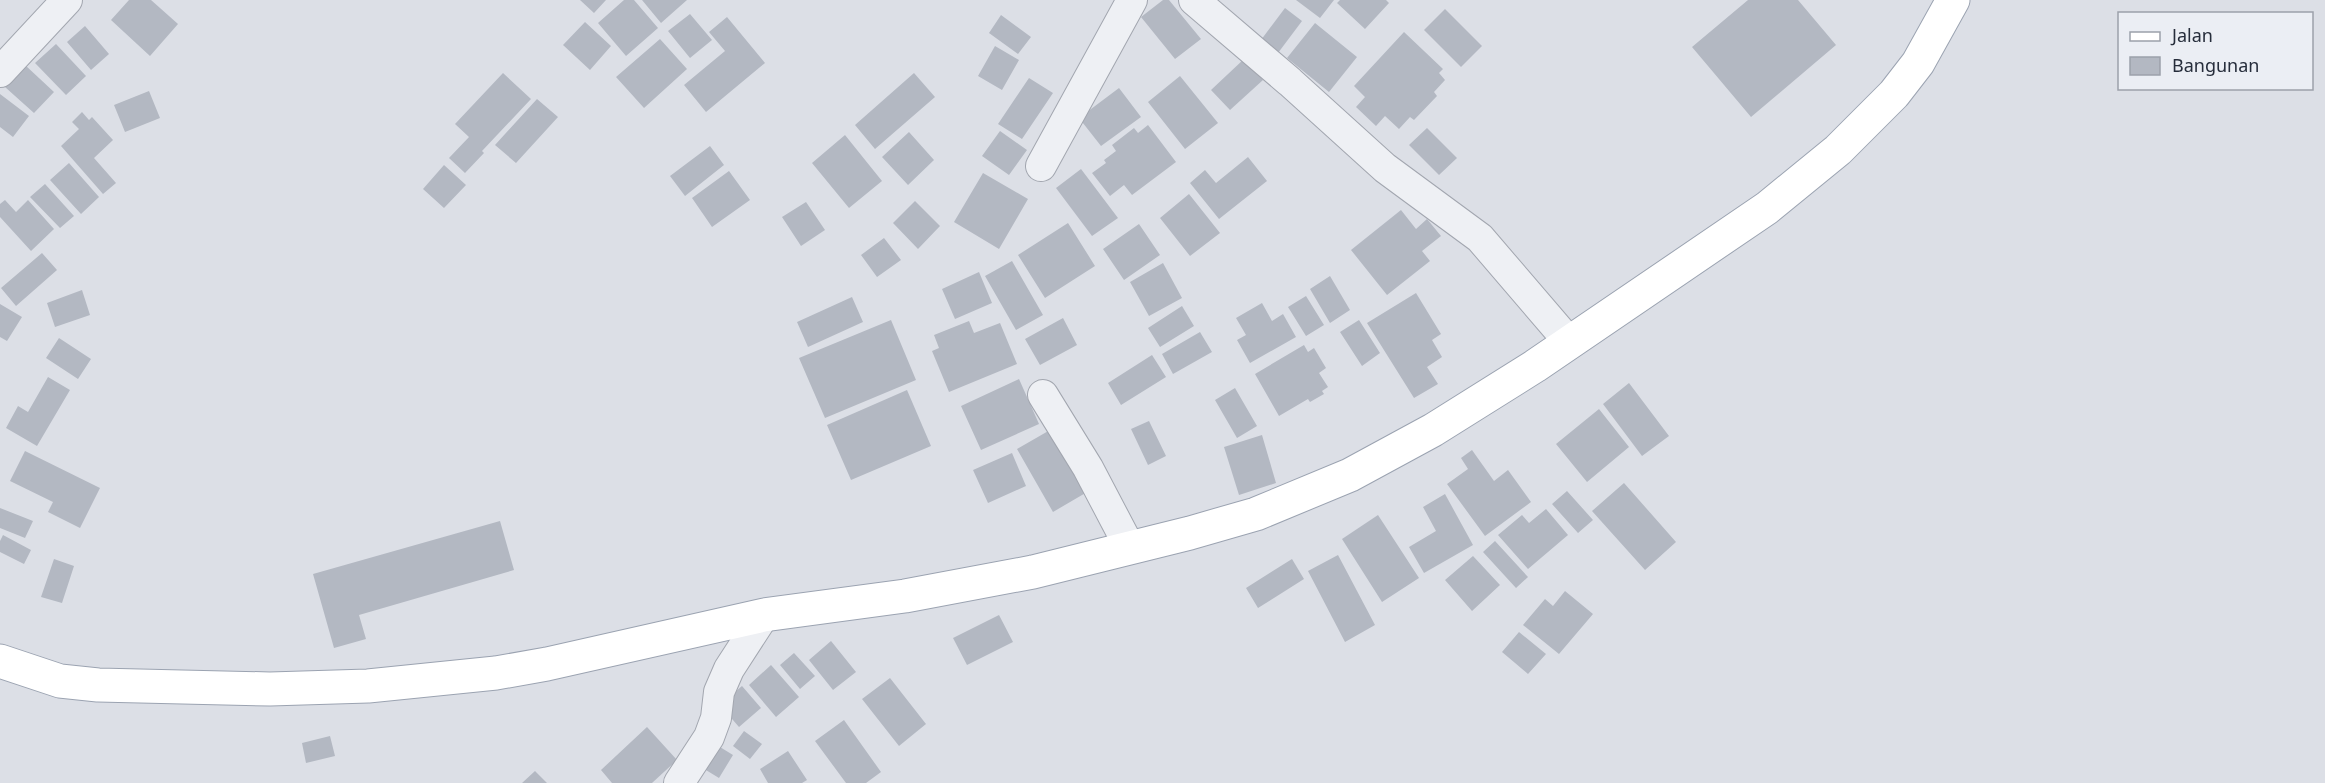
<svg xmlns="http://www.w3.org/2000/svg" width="2325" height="783" viewBox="0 0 2325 783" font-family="'Noto Sans',sans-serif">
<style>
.building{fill:#b3b8c2}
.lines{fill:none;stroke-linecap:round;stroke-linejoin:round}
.street-casing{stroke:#a2a6af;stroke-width:32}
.primary-casing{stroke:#9ba3b1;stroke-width:35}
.street{stroke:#eef0f4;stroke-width:30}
.primary{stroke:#fff;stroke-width:33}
</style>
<rect width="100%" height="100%" fill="#dcdfe6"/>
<!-- building -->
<path class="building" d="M129,0H151L178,24L150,56L111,20Z
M580,0H606L594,13Z
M624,0H634L658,28L626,56L598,23Z
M642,0H687L661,23Z
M1163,0H1169L1201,39L1175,59L1141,17Z
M1296,0H1334L1320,18Z
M1340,0H1386L1389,3L1365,29L1337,3Z
M1748,0H1798L1836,45L1751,117L1692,47Z
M1285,8L1302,21L1278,53L1261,40Z
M1445,9L1482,46L1461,67L1424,30Z
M690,14L712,40L690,58L668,31Z
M1001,15L1031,37L1018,54L989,33Z
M727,17L765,63L706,112L684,85L725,51L709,32Z
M585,22L611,46L590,70L563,45Z
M1315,23L1357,57L1329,92L1287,58Z
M85,26L109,54L91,70L67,42Z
M1404,32L1443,69L1439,73L1445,80L1434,92L1437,96L1414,120L1410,117L1399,129L1385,116L1376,126L1356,107L1365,97L1354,86Z
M660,39L687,69L644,108L616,77Z
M56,44L86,76L66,95L35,63Z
M995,46L1019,60L1002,90L978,76Z
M1244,59L1263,80L1230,110L1211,90Z
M25,65L54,92L34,113L5,87Z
M503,73L531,99L482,151L484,153L465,173L449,158L469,137L455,124Z
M914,73L935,97L875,149L855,125Z
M1180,76L1218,123L1185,149L1148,102Z
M1029,78L1053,93L1022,139L998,124Z
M1119,88L1141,117L1101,146L1079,118Z
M149,91L160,118L125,132L114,105Z
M0,94L29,116L13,137L0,127Z
M537,99L558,117L516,163L495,145Z
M82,112L89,120L92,117L113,140L94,158L116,183L103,194L61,146L79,129L72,122Z
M1148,125L1176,162L1132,195L1124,185L1110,196L1092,173L1106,163L1104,160L1116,151L1112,145L1134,128L1138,133Z
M1427,128L1457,158L1439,175L1409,145Z
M1000,131L1027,150L1009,175L982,156Z
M909,132L934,160L908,185L882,157Z
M845,135L882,181L849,208L812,163Z
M710,146L724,165L685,196L670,176Z
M1248,157L1267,181L1219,219L1190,183L1205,170L1216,183Z
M69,163L99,197L81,214L50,180Z
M444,165L466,185L444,208L423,189Z
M1081,169L1118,218L1092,236L1056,188Z
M729,171L750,200L712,227L692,198Z
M983,173L1028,199L999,249L954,222Z
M45,184L74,216L60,228L30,197Z
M1189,194L1220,233L1190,256L1160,218Z
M5,200L16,212L28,200L54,229L31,251L0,217V204Z
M915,201L940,226L918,249L893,223Z
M806,202L825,230L801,246L782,217Z
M1401,210L1416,229L1427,219L1441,236L1422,251L1430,261L1387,295L1351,250Z
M1068,223L1095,266L1045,298L1018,255Z
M1139,224L1160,255L1124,280L1103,249Z
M884,238L901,260L877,277L861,255Z
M42,253L57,270L16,306L1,288Z
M1012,261L1043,315L1016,330L985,276Z
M1163,263L1182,298L1149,316L1130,282Z
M979,272L992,303L955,319L942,289Z
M1330,276L1350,310L1330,323L1310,289Z
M82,290L90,315L55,327L47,303Z
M1416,293L1441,334L1432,340L1442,357L1427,367L1438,384L1414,398L1367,323Z
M1306,296L1324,325L1306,336L1288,307Z
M852,297L863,322L808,347L797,322Z
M1262,303L1272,321L1283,314L1296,337L1250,363L1237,340L1246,335L1236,318Z
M0,304L22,317L7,341L0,337Z
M1182,306L1194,326L1160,347L1148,328Z
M1063,318L1077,345L1040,365L1025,339Z
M891,320L916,380L825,418L799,358Z
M1359,320L1380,353L1362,366L1340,332Z
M969,321L974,333L1000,323L1017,364L949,392L932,351L939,348L934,335Z
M1200,332L1212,352L1173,374L1162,354Z
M59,338L91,359L78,379L46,358Z
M1304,345L1308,352L1314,348L1326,368L1319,373L1328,387L1322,391L1324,394L1310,402L1308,399L1279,416L1255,374Z
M1152,355L1166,377L1121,405L1108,383Z
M48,377L70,390L37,446L6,428L18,406L28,412Z
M1019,379L1039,424L981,450L961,406Z
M1629,383L1669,436L1642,456L1603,404Z
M1235,388L1257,426L1237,438L1215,400Z
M907,390L931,446L851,480L827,425Z
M1599,409L1629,447L1587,482L1556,444Z
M1149,421L1166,456L1148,465L1131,429Z
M1057,426L1094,488L1053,512L1017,449Z
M1262,435L1276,483L1239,495L1224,447Z
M1472,450L1494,481L1508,470L1531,502L1485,536L1447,484L1468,469L1461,458Z
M25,451L100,488L80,528L48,512L53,502L10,481Z
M1012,453L1026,486L988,503L973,470Z
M1624,483L1676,542L1645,570L1592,511Z
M1567,491L1593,520L1578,533L1552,504Z
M1445,494L1473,545L1424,573L1409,547L1436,531L1423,507Z
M0,508L33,521L25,538L0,528Z
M1546,509L1568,535L1528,569L1498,535L1522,515L1529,523Z
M1378,515L1419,578L1382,602L1342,539Z
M500,521L514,570L359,615L366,639L334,648L313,574Z
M3,535L31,550L24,564L0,552V541Z
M1495,541L1528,577L1516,588L1483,552Z
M1338,555L1375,625L1345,642L1308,571Z
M1473,556L1500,585L1472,611L1445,580Z
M54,559L74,566L62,603L41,597Z
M1292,559L1304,579L1258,608L1246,588Z
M1565,591L1593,614L1559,654L1523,625L1545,599L1553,606Z
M999,615L1013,642L967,665L953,638Z
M1519,632L1546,654L1528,674L1502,652Z
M831,641L856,672L833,690L809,660Z
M794,653L815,676L800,689L780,665Z
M771,665L799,697L776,717L749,685Z
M890,678L926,724L899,746L862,699Z
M742,686L761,708L739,727L720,705Z
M844,720L881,772L866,783H846L815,741Z
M647,727L677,760L652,783H612L601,770Z
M744,731L762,744L750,759L733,746Z
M330,736L335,756L306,763L302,743Z
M715,744L733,755L719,778L701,767Z
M788,751L807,780L802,783H768L760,769Z
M535,771L547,783H522Z"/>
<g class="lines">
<defs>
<path id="street" d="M1194,0L1290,82L1385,168L1480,238L1570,343
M0,72L67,0
M1041,166L1132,0
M1043,395L1088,468L1130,548
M679,783L709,737L716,718L719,692L729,669L764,615"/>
<path id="primary" d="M0,661L60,681L98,685L270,689L368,686L496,673L547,664L764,615L905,596L1033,572L1190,533L1256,514L1350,475L1433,430L1535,366L1767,208L1838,150L1894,94L1918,63L1953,0"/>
</defs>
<!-- street casing -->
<use href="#street" class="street-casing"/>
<!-- primary casing -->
<use href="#primary" class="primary-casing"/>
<!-- street -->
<use href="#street" class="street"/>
<!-- primary -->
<use href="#primary" class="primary"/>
</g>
<!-- legend -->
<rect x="2118" y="12" width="195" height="78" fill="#ebeef4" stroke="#9ca1aa" stroke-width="1.5"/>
<rect x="2130" y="32" width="30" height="9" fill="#ffffff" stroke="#9ca1aa" stroke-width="1.5"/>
<text x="2172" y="42" font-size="18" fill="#262d3b">Jalan</text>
<rect x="2130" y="57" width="30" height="18" fill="#b3b8c2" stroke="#9ca1aa" stroke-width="1.5"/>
<text x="2172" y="72" font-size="18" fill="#262d3b">Bangunan</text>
</svg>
